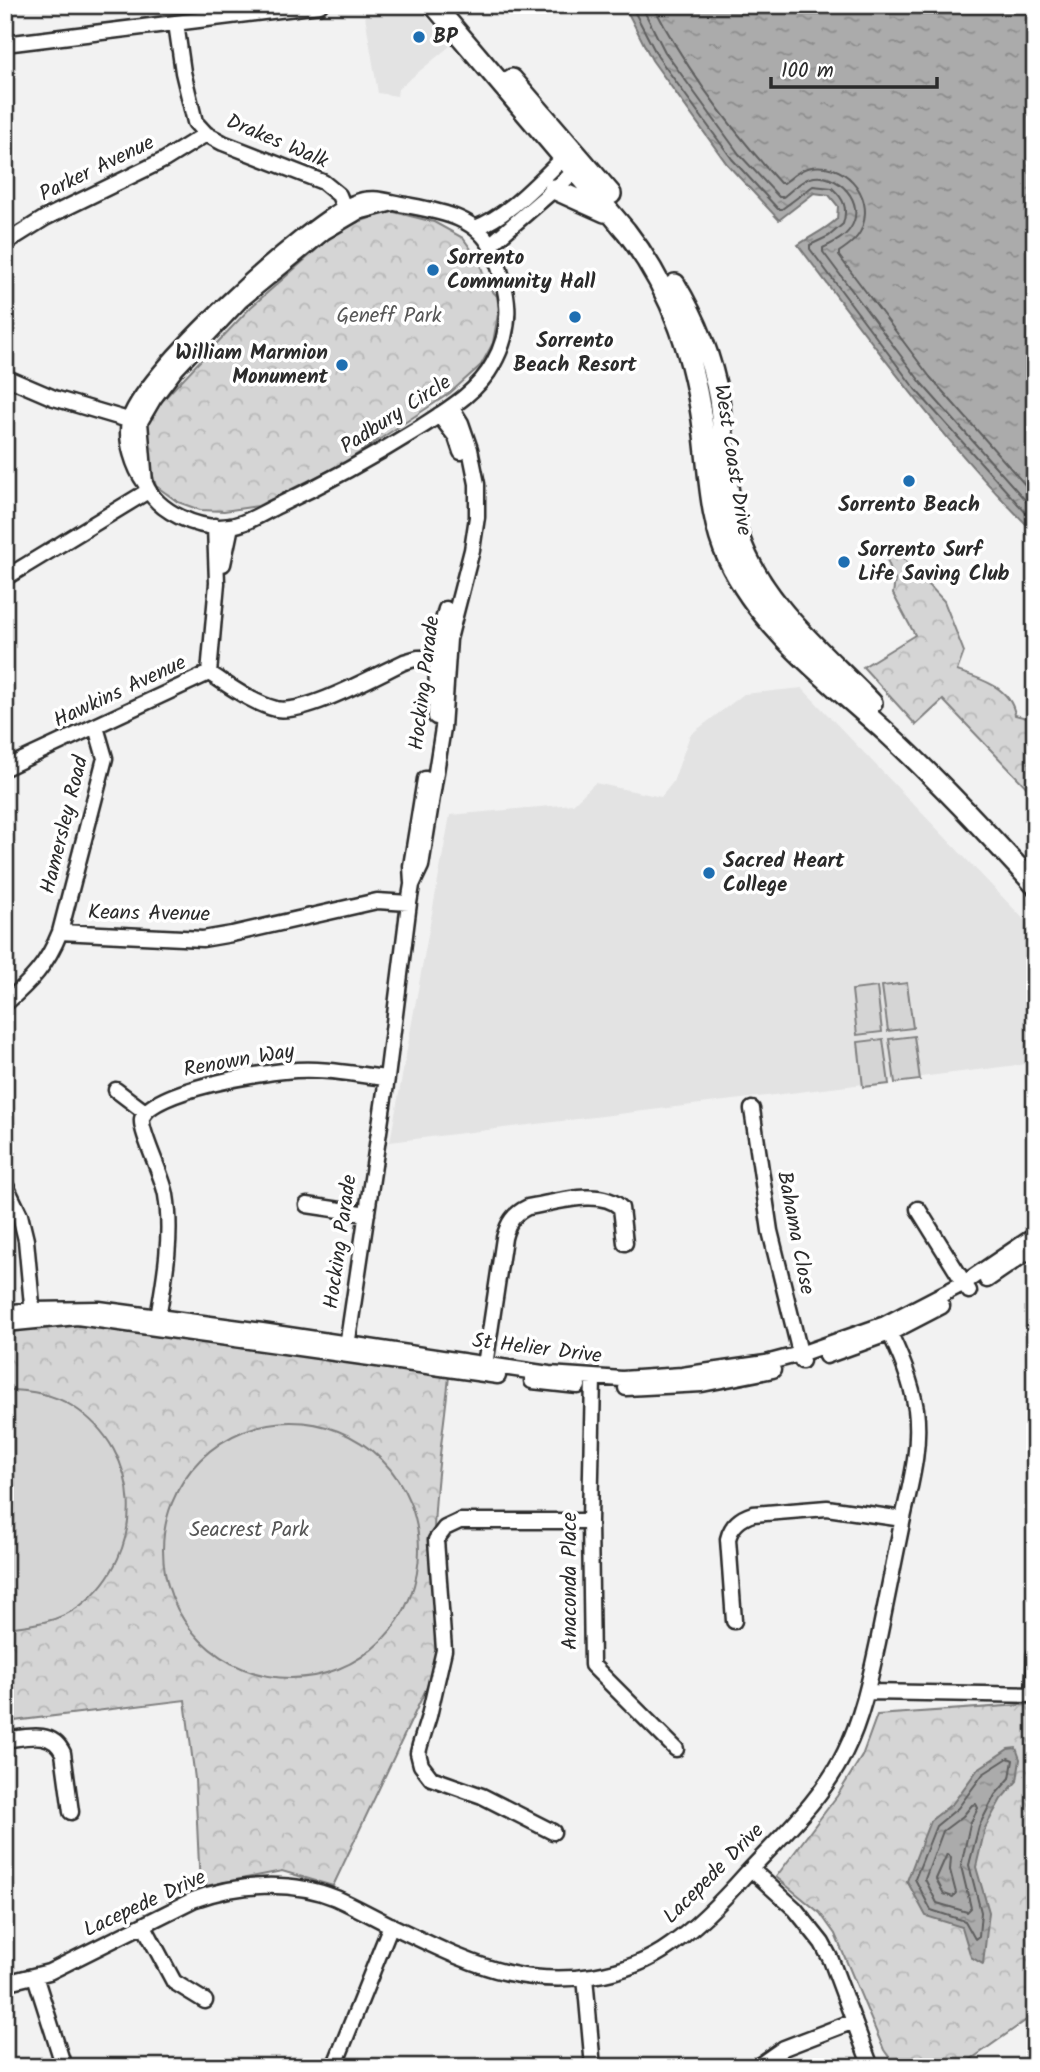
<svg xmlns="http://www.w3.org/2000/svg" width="1040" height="2072" viewBox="0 0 1040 2072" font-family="Kalam,sans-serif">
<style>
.built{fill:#e3e3e3}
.park{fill:url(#park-crowns);stroke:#808080;stroke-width:2}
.pitch{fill:#d5d5d5;stroke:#808080;stroke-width:2}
.water{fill:url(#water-ripples);stroke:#787878;stroke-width:2}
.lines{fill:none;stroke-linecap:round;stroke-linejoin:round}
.shore{stroke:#5e5e5e;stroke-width:2}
.minor-casing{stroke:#2b2b2b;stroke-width:19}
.major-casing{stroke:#2b2b2b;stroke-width:24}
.minor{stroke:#fff;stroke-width:14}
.major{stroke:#fff;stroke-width:19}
.poi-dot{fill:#1f6fb2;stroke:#fff;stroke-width:2.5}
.labels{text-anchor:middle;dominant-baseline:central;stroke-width:7;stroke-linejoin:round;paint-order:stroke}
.poi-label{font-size:21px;font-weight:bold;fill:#2b2b2b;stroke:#fff;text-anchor:start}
.street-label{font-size:21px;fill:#2b2b2b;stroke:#fff}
.park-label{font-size:21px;fill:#565656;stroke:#fff}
</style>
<defs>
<pattern id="park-crowns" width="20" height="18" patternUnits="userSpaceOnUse" patternTransform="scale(1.75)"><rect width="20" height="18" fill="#d5d5d5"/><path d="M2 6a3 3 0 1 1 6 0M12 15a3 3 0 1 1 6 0" fill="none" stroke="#b7b7b7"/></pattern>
<pattern id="water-ripples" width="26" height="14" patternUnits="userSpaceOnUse" patternTransform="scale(1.75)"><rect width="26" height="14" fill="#ababab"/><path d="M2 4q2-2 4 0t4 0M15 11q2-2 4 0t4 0" fill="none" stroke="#8b8b8b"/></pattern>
</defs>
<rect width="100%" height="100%" fill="#f2f2f2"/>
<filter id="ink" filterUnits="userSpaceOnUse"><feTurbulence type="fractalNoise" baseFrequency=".0143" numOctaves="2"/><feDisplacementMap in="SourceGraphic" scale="14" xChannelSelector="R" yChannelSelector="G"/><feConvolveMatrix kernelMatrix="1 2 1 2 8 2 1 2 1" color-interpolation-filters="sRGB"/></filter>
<g filter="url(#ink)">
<!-- built -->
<path class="built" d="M408,7L424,13L450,46L398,89L397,96L378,93L365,16Z
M802,688L1035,931V1063L390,1142L450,815L573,804L595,783L661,797L673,782L690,735L744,694Z"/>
<!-- park -->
<path class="park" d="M390,211L434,222L463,238L478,259L488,286L497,296L499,308L493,343L481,365L450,393L342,464L258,506L224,511L200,510L178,502L156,486L149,462L146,426L162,401L251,307L332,236L347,226Z
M899,547L910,569L911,579L930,586L944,601L964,652L957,671C979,678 1011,687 1015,715L1035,720V796L943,700L916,725L863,667L915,635L893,594L895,580L886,557Z
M46,1323L126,1328L449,1376C444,1428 435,1480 434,1532C433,1583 446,1638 427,1687L333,1886L282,1871L200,1887L195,1779L185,1700L5,1722V1331Z
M1035,1704V1851L1032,1854L1035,1874V2014L960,2067H896L884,2050L835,1934L820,1913L776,1877L837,1796L862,1756L877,1715Z"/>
<!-- pitch -->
<path class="pitch" d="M907,983L913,1028L888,1031L882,986Z
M877,987L882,1032L857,1035L852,990Z
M914,1036L920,1080L895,1083L889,1039Z
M883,1039L889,1084L863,1087L858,1042Z
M5,1390C28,1390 52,1393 72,1406C144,1451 148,1553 81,1605C59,1622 32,1625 5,1628Z
M163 1550a128 128 0 1 1 256 0a128 128 0 1 1-256 0Z"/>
<!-- water -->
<path class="water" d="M624,5H1035V533C946,445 873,344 798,245C811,236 825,230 837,219L838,206L829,195L814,193L779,220L727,164L652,60Z
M1016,1748L1020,1759L1017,1781L1001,1799L985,1828L976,1867L989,1912L983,1964L971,1957L962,1927L926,1916L907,1881L930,1821L953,1803L978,1769L1008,1749Z"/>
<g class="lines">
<!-- shore -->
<path class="shore" d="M631,5L658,57L732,159L778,209H782L813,186L832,188C844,199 848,208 843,224L829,236L810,245V249L915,389L1035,523
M641,5L665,52L739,154L779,197H783C791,191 800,181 810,178C837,170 868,203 850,229C844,238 833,243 823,248V252L922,384L1035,511
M653,5C686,70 731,129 780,183H784C791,178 799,170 807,168C843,159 875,194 862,228C858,239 848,246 839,252V256L930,377L1035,496
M1008,1758L1013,1760L1010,1778L995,1795L979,1826L969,1865L981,1912L979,1936L975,1939L965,1921L931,1910L915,1879L936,1826L958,1808L983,1774Z
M976,1804L978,1808L970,1824L961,1866L971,1908L967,1912L937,1903L925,1879L943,1831L963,1816L972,1805Z
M947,1854L951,1857L950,1870L956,1893L953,1897L944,1894L936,1879Z"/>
<defs>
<path id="minor" d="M176,23L183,72L195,122L206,134L223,143L323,182L339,195L347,215
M5,44L320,5
M475,228C511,215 540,179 569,153
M5,243L45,218L164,160L206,134
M490,245L581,166
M5,377L54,398L135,422
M439,415L456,437L461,452
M145,483C134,468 125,441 129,422C137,377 309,220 354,203C373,195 387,202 406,205C438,211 479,217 493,251C509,291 515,325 493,364C478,392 447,410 421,427C373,457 326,483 275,507C261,514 246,524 230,526C200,531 156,512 145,483L140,422L154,398L176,369L241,300L324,232L358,212L393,203
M223,564L231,526
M5,578L148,491
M209,673L217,583L215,526
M436,717L437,657L439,636L446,609
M5,768L209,673C230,686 252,703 276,709C305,715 376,675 404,662L418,658L446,657
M412,883L411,866L425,779
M60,932L105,758L96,727
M5,1004C31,981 47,965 60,932L203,939L232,934L377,901L409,903
M116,1090L145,1112
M752,1109L770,1231L802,1361
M6,1186L20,1215L26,1240L33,1316
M307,1205L367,1214
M918,1209L969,1291
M987,1280L1035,1247
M5,1313L32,1310L99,1309L262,1331L549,1374L622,1379L682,1375L766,1363L800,1354L885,1324L964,1283L1035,1235
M157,1323C164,1282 173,1237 166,1195C163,1176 140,1132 142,1119C149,1090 269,1071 296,1070C326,1068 357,1075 387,1078
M5,1324L77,1317L498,1376
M346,1353L387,1078L409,903L412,885L421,866L443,728L449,639L472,550L477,517V484L470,449L461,423L451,407
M826,1356L890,1333L942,1306
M484,1372L504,1238C508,1223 513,1214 528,1207C554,1203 601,1187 621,1208L625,1243
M593,1378L590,1521L592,1665L676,1749
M532,1381L578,1386
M626,1388L702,1384L773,1370
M734,1621L728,1539C731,1526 740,1518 753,1514L827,1508L903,1519
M868,1692L1035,1695
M1033,1695L1035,1654
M5,1740C27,1737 52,1729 63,1753L71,1812
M553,1832L482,1796L431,1778L421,1765L418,1753L420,1745L429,1716L444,1650L436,1540L445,1528L460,1521H590
M751,1869L795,1909L822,1943L831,1960L871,2067
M144,1926L174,1982L205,2001
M35,1976L64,2067
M585,1977L593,2067
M5,1983L49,1972L193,1900C237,1883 292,1880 336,1898C354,1906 372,1916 390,1925C426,1942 470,1965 508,1973C562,1985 626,1978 671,1945C699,1925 723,1900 746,1874C781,1836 822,1800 845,1752C862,1718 870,1679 878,1642C886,1602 894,1563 902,1523C910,1485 921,1449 916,1409C911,1379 899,1351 885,1324
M334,2067L391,1925
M757,2067L784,2048L854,2021"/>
<path id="major" d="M434,5L626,231C673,291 695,360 704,435C709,476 710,521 728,559C762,631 830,681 887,733C939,781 987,833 1035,885
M512,79L611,194
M554,189L605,212
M675,284C696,319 712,359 719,399C726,448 724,500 743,547C768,609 826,655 872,703"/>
</defs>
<!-- minor casing -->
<use href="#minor" class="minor-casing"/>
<!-- major casing -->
<use href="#major" class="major-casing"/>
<!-- minor -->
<use href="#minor" class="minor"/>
<!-- major -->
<use href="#major" class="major"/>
</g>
</g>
<!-- markers -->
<g class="poi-dot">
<circle cx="419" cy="37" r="7"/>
<circle cx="433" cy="270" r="7"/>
<circle cx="575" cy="317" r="7"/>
<circle cx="342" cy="365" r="7"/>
<circle cx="909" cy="481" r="7"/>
<circle cx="844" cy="562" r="7"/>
<circle cx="709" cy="873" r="7"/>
</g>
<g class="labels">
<!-- poi labels -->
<g class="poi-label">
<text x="433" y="37">BP</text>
<text x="447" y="258">Sorrento<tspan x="447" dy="24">Community Hall</tspan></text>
<text x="575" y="341" text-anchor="middle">Sorrento<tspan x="575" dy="24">Beach Resort</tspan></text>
<text x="328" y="353" text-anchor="end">William Marmion<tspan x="328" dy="24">Monument</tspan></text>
<text x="909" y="505" text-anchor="middle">Sorrento Beach</text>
<text x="858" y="550">Sorrento Surf<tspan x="858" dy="24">Life Saving Club</tspan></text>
<text x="723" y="861">Sacred Heart<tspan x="723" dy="24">College</tspan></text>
</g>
<!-- street labels -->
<g class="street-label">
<text transform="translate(277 142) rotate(23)">Drakes Walk</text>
<text transform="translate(97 169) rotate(-26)">Parker Avenue</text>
<text transform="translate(396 415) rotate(-33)">Padbury Circle</text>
<text transform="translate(732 460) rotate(81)">West Coast Drive</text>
<text transform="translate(425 683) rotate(-83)">Hocking Parade</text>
<text transform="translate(120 692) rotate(-25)">Hawkins Avenue</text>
<text transform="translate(65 825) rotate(-76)">Hamersley Road</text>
<text transform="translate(149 914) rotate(1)">Keans Avenue</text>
<text transform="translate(239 1061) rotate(-10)">Renown Way</text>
<text transform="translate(795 1233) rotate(79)">Bahama Close</text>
<text transform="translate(341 1242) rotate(-82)">Hocking Parade</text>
<text transform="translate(537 1349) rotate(7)">St Helier Drive</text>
<text transform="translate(570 1581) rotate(-90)">Anaconda Place</text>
<text transform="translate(714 1874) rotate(-45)">Lacepede Drive</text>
<text transform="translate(145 1904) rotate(-25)">Lacepede Drive</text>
</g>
<!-- park labels -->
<g class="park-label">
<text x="389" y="316">Geneff Park</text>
<text x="249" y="1530">Seacrest Park</text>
</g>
</g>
<!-- margin -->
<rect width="1040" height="2072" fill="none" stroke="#fff" stroke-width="28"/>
<rect x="14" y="14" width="1012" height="2044" fill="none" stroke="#2b2b2b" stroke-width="2.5" filter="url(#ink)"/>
<!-- scale -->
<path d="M771 77v10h166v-10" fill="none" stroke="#2b2b2b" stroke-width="3.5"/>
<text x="781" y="77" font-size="21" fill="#2b2b2b" stroke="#ffffff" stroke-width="5" paint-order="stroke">100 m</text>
</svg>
